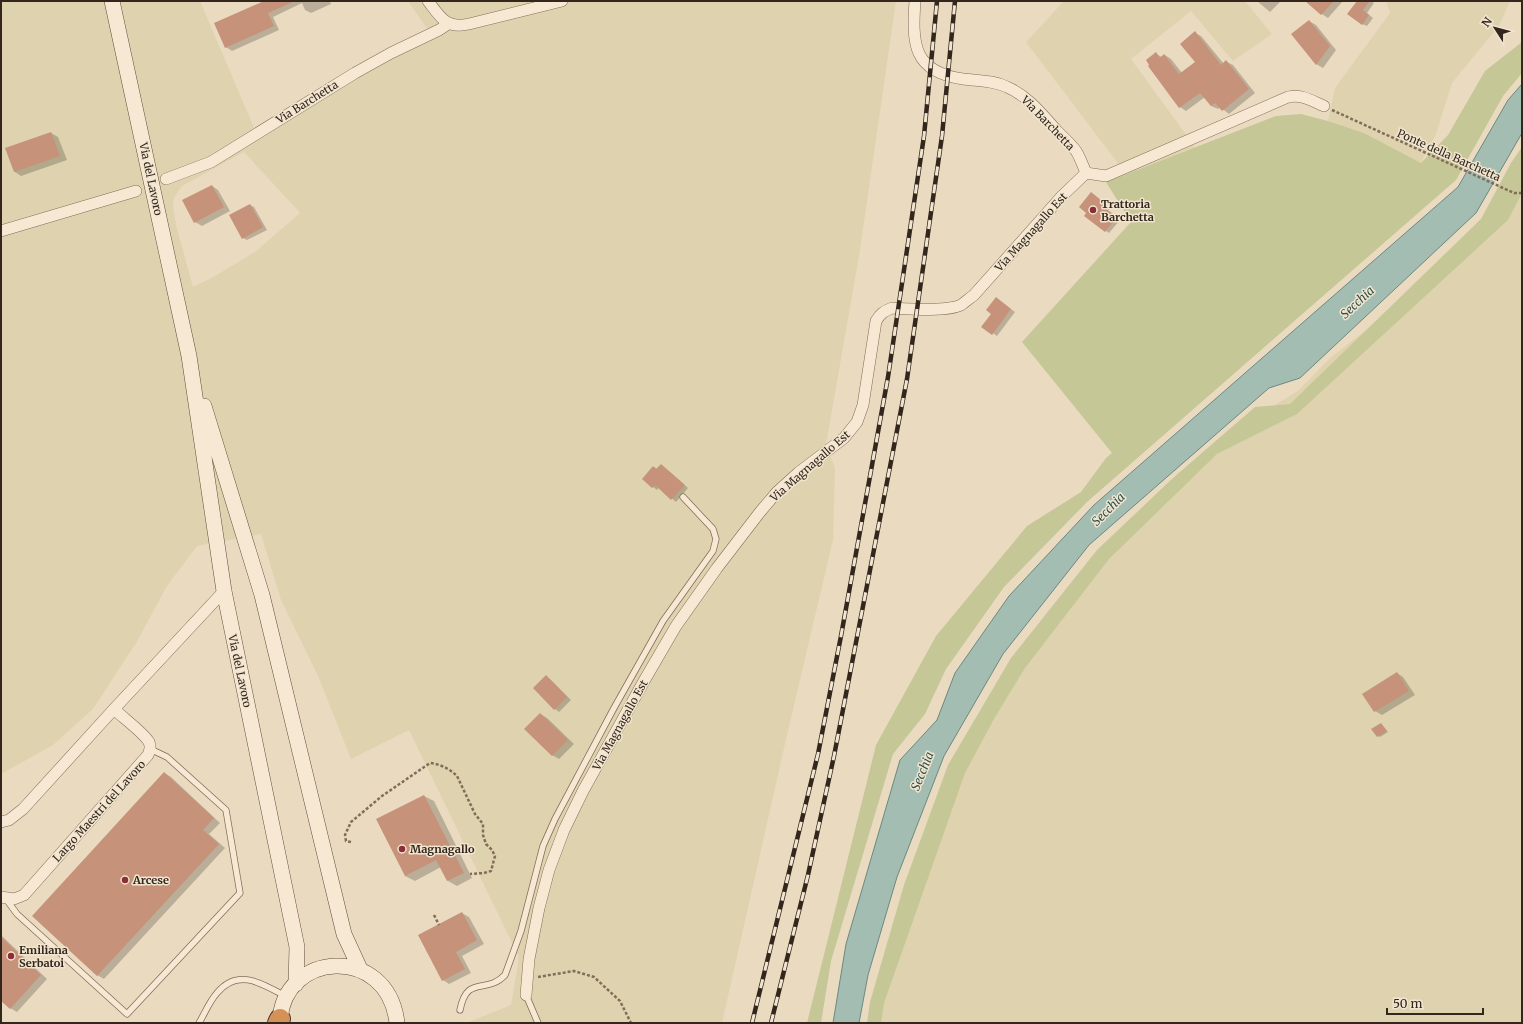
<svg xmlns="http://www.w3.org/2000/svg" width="1523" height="1024" viewBox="0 0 1523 1024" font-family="Merriweather,serif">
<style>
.farmland{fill:#dfd3af;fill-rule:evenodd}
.green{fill:#c5c796}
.water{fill:#a3bdb3;stroke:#6b897f}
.shadow{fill:#0003}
.building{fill:#c69279}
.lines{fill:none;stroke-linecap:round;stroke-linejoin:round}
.service-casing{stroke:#826c5a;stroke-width:7}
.minor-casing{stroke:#826c5a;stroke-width:12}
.secondary-casing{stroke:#634d3d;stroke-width:16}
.motorway-casing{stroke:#503b2e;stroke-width:22}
.path{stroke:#826c5a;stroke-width:2.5;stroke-dasharray:3 2;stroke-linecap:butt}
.service{stroke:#f6e8d3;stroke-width:5.5}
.minor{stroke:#f6e8d3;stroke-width:11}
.secondary{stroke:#f6e8d3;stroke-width:15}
.motorway{stroke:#d49256;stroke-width:20}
.rail-casing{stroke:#32261d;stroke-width:4.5}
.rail{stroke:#f2e5cf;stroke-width:3;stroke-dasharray:9;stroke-linecap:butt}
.poi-dot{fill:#8c2e37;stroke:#f2e5cf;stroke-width:1.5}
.labels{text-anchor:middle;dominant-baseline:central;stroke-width:3;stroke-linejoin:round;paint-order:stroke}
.street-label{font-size:11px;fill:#32261d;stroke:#f2e5cf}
.poi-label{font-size:11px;font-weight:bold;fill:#32261d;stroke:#f2e5cf;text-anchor:start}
.water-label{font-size:12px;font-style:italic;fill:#2d514c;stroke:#f2e5cf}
</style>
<rect width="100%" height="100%" fill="#eadac0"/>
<!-- farmland -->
<path class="farmland" d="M1,1H200L255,130L428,30L408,1H896L860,250L826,445L835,468L833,540L787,735L722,1023H466L511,1005L519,957L409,730L351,759L318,676L281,600L261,534L197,546L167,586L136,643L93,709L53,745L1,774ZM244,152L300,213L255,252L215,276L193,287L176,225L173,206L174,198L182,186Z
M1064,1H1245L1272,34L1233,61L1191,11L1131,59L1195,147L1126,174L1026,42Z
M1386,1H1510L1499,26L1452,83L1436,134L1421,163L1364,133L1328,121L1335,88L1390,13Z
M1522,189V1023H870L973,738L1104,554L1267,410L1299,390L1329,359L1376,322Z"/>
<!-- green -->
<path class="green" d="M1522,42V73L1503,96L1456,180L1087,502L1004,587L946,669L925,714L893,754L831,961L821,1023H807L876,745L936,636L1027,526L1081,492L1106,458L1112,453L1022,342L1131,222L1106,182L1276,116L1301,114L1328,121L1364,133L1421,163L1448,135L1485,71Z
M1522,147V193L1508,220L1297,414L1217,454L1109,559L1025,668L994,719L965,773L884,1003L881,1023H867L870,1002L904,885L948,765L1011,658L1097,550L1173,478L1255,407L1290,404L1481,219L1511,163Z"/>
<!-- water -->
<path class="water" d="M1522,84V133L1476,213L1300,378L1269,388L1089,545L1003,654L944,756L897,877L868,975L859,1023H833L846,944L900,760L937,720L955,673L1009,596L1094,505L1458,187L1508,100Z"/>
<!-- shadow -->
<path class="shadow" d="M267,1H330L331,4L311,13L305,10L302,3L273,17L279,30L232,51L226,47Z
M1257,1H1281L1270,12Z
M1307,1H1343L1328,18L1322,14Z
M1358,1H1371L1374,3L1367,13L1373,18L1367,26L1362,24Z
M1309,21L1316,25L1336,50L1323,68L1316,64Z
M1195,33L1201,36L1224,64L1227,62L1233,65L1255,93L1229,114L1220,107L1218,109L1211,106L1205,97L1186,111L1180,107L1156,54L1162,57L1165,55L1171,59L1182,73L1196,62Z
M51,133L58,137L67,160L21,176L15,172L6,149Z
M212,186L218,190L230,211L202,226L195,222Z
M1094,196L1110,208L1108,211L1120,220L1109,233L1086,216Z
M250,205L254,207L267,230L247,240L243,238Z
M1000,301L1015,312L997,336L983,326Z
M661,465L688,488L676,502L659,487L657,490L653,487L654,467L657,469Z
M1397,673L1403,677L1415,695L1382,715L1375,711Z
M546,677L550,679L571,700L559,712L555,709L534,688Z
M540,714L547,718L574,744L559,759L552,755Z
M1381,724L1388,732L1380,737L1378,736Z
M164,773L171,777L220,823L209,834L225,848L104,979L97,975Z
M424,796L434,801L472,878L457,886L448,881L441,867L415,881L405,876Z
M462,913L469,917L484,944L462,956L471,973L449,984L443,980Z
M1,935L47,979L17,1012L10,1008L1,1000Z"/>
<!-- building -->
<path class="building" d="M264,1H295L268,13L274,26L225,48L214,23Z
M1305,1H1334L1321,15Z
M1357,1H1370L1363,10L1369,15L1362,25L1347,14Z
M1309,20L1330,46L1316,65L1291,34Z
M1195,31L1221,65L1226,60L1249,89L1222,111L1215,103L1211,106L1200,93L1179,108L1148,66L1149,65L1146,60L1156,52L1160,58L1164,54L1179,74L1195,62L1180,44Z
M51,132L60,156L14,172L5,148Z
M212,185L224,207L194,223L182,200Z
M1091,192L1107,205L1105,208L1117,217L1105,232L1084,216L1086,213L1079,207Z
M250,204L263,227L242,239L229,215Z
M996,297L1011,309L992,335L981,327L991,314L986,310Z
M661,464L685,485L671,500L655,485L652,488L642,479L653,466L656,469Z
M1397,672L1409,691L1374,712L1362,694Z
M546,675L567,697L554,710L533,688Z
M540,713L568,740L552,756L524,729Z
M1381,723L1387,731L1377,737L1371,729Z
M164,772L214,818L203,830L219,844L97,976L32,916Z
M424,795L464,873L447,881L436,860L405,876L376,819Z
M462,912L477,940L456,952L465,969L442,981L418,935Z
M1,937L41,975L10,1009L1,1001Z"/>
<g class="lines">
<defs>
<path id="service" d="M6,899L17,914L127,1014L240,893L226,810L167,757L150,749
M526,995L538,1023
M460,1010C467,974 486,995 505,975L521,931L543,846L555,819L614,708L663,621L713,551L716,539L713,529L683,497
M199,1023C205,1013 209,1002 217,993C238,967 263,984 287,997"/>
<path id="minor" d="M428,1C441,18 446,29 469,24L562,1
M915,1C912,44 913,72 963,79C978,81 993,80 1007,87C1028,96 1042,114 1057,131C1063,137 1071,144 1076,151C1080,157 1083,166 1086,173
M166,179L211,162L355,73L391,53L439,30L448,24
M1,231L136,191
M1,822L9,820L23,809L114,709L224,591
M1,897L14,899L24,895L148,755C150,750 151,747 149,742C144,733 122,717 114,709
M526,995L529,959L539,908L549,870L564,830L583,791L644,681L676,626L717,568L760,512L777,492L798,473L844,438L857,422L863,405L876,321C880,314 884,311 892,308C909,309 946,312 961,305C965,302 970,298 974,295L1062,196L1086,173L1106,176L1288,97C1302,94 1312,101 1324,106"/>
<path id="secondary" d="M112,1L189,356L224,591L297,947L296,984
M204,406L262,595L344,934L360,969
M280,1023C281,951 388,943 397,1023"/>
<path id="motorway" d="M278,1023L280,1019"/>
</defs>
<!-- service casing -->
<use href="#service" class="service-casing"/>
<!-- minor casing -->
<use href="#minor" class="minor-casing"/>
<!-- secondary casing -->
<use href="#secondary" class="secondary-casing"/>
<!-- motorway casing -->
<use href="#motorway" class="motorway-casing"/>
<!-- path -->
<path class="path" d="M1332,110L1514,193H1522
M351,842L346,841L345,835L351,822L382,796L430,763C440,764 450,769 457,776L475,814L483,824V835L486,844L492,850L495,856L491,871L484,873L470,874
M434,915L439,925
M538,977L574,971L594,977L620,1001L631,1023"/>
<!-- service -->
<use href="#service" class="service"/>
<!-- minor -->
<use href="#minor" class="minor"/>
<!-- secondary -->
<use href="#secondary" class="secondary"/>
<!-- motorway -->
<use href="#motorway" class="motorway"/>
<defs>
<path id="rail" d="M752,1023L818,754L841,636L888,377L924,136L937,1
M771,1023L808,875L834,756L907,379L942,136L955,1"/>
</defs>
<!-- rail casing -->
<use href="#rail" class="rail-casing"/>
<!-- rail -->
<use href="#rail" class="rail"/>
</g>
<!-- markers -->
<g class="poi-dot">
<circle cx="1093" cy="210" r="4"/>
<circle cx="402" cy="849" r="4"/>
<circle cx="125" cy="880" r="4"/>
<circle cx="11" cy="956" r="4"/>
</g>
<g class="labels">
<!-- street labels -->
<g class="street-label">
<text transform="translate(307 102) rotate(-32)">Via Barchetta</text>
<text transform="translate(1048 123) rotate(46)">Via Barchetta</text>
<text transform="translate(1449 155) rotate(24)">Ponte della Barchetta</text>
<text transform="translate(151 179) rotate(78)">Via del Lavoro</text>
<text transform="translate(1031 232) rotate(-48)">Via Magnagallo Est</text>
<text transform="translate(810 466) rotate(-41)">Via Magnagallo Est</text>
<text transform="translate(240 671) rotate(78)">Via del Lavoro</text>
<text transform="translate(620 725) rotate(-61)">Via Magnagallo Est</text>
<text transform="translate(99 811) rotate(-48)">Largo Maestri del Lavoro</text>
</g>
<!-- poi labels -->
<g class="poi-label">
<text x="1101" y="204">Trattoria<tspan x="1101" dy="13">Barchetta</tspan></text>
<text x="410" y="849">Magnagallo</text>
<text x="133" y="880">Arcese</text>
<text x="19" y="950">Emiliana<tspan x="19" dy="13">Serbatoi</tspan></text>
</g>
<!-- water labels -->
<g class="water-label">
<text transform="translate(1357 302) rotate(-43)">Secchia</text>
<text transform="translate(1108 509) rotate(-45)">Secchia</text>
<text transform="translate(922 771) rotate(-68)">Secchia</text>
</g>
</g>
<!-- border -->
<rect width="1523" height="1024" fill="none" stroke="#32261d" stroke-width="4"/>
<!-- north arrow -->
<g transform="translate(1495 28) rotate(306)" stroke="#f2e5cf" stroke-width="3" paint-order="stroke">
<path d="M0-3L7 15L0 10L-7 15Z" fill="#32261d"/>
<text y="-6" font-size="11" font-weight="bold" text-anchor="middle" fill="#32261d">N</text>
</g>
<!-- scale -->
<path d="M1387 1008v6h96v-6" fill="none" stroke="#32261d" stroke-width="2"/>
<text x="1393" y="1008" font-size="12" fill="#32261d" stroke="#f2e5cf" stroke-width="3" paint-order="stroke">50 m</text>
</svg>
